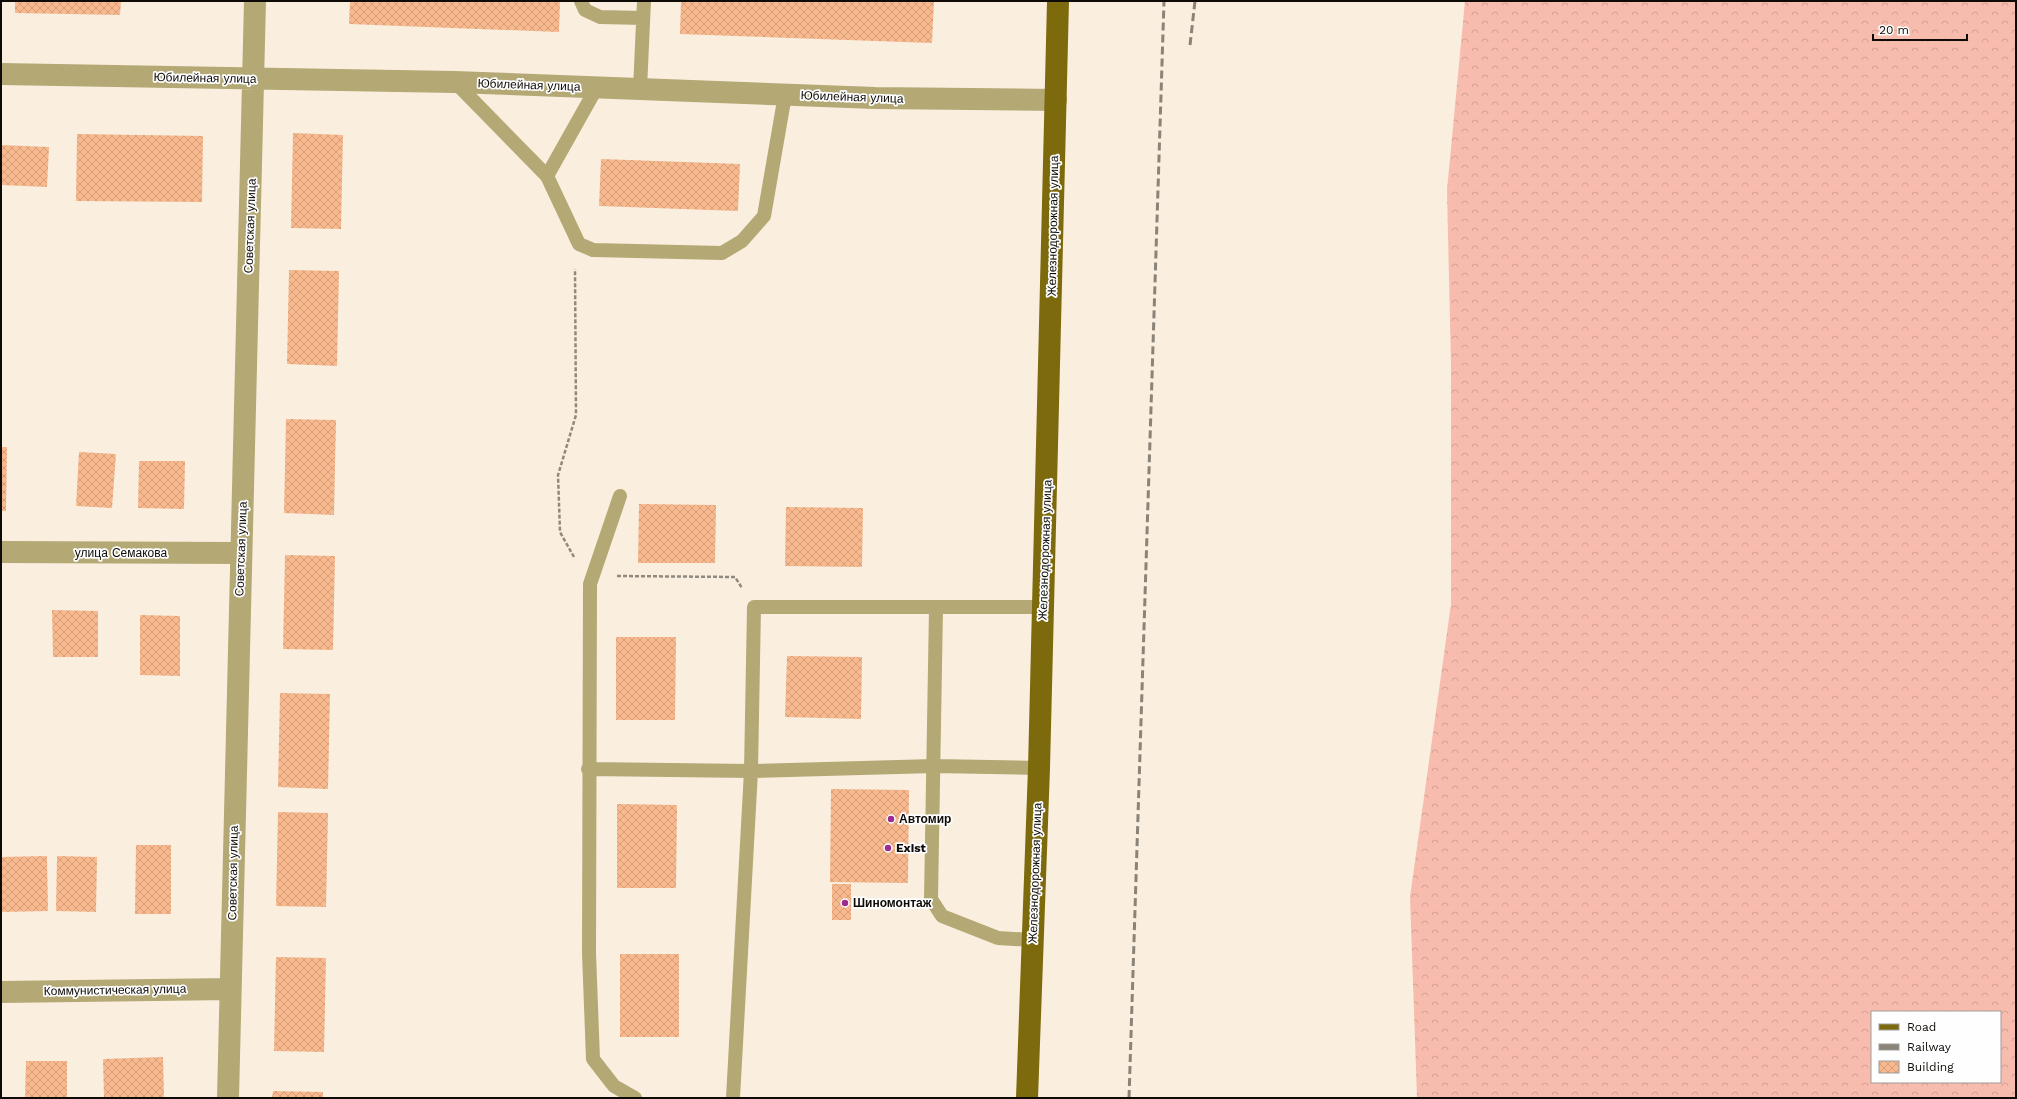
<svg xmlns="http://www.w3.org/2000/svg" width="2017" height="1099" viewBox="0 0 2017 1099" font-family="'Work Sans',sans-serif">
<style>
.forest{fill:url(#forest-crowns);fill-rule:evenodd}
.building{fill:url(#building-cross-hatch)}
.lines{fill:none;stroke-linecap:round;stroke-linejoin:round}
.path{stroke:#90897e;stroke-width:2.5;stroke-dasharray:4 2;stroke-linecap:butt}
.service{stroke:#b4a875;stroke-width:14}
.minor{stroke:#b4a875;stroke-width:22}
.tertiary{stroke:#b4a875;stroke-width:22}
.primary{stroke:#7d6a0d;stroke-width:22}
.rail{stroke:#8a8378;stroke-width:3;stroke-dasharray:8 4;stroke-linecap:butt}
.poi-dot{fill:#9a2e8f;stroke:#fefefe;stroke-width:1.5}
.labels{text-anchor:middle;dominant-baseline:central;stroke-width:3.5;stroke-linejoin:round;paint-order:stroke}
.street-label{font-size:12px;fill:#0e0b06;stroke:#fefefe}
.poi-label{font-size:12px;font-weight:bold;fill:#0e0b06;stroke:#fefefe;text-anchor:start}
</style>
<defs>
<pattern id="forest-crowns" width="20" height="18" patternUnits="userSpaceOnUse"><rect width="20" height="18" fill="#f7bcae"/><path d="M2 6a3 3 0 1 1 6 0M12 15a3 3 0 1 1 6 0" fill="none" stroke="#d3a094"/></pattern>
<pattern id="building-cross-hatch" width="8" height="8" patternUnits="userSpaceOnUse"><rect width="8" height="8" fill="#f9b98e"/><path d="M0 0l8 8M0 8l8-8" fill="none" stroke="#d49e79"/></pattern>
</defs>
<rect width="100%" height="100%" fill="#faefdf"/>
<!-- forest -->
<path class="forest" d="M1465,1H2016V1098H1417L1410,897L1451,604V365L1447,190ZM1872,1012H2000V1082H1872Z"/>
<!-- building -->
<path class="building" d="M15,1H121L120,15L15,13Z
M350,1H560L559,32L349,24Z
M681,1H934L932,43L680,34Z
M293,133L343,135L341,229L291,228Z
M77,134L203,136L202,202L76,201Z
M1,145L49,147L47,187L1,185Z
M601,159L740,164L738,211L599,206Z
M289,270L339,271L337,366L287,364Z
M286,419L336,420L334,515L284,513Z
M1,447H7L6,511H1Z
M79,452L116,454L112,508L76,506Z
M139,461H185L184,509L138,508Z
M639,504L716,505L715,563H638Z
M786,507L863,508L862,567L785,566Z
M285,555L335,556L333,650L283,649Z
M52,610L98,611V657H53Z
M140,615L180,616V676L140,675Z
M616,637H676L675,720H616Z
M787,656L862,657L861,719L785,717Z
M280,693L330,694L328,789L278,787Z
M831,789L909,790L908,883L830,882Z
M617,804L677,805L676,888H617Z
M278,812L328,813L326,907L276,906Z
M136,845H171V914H135Z
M47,856L48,911L1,912V857Z
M57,856L97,857L96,912L56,911Z
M832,884H851V920H832Z
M620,954H679V1037H620Z
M276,957L326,958L324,1052L274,1051Z
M163,1057L164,1098H104L103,1059Z
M26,1061H67V1098H25Z
M273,1091L323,1092V1098H272Z"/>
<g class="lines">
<!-- path -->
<path class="path" d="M574,557L560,532L558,475L576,415L575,269
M617,576L735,577L742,588"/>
<!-- service -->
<path class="service" d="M581,1L585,10L600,17L643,18
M455,82L547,176L579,244L593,250L722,253L742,241L764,216L785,95
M640,89L644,1
M547,176L597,87
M620,496L590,584L589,953L593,1059L614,1086L635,1098
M936,608L931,899L942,916L998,938L1033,940
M588,769L751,771L934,766L1039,768
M733,1098L751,771L754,607H1043"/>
<!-- minor -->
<path class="minor" d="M1,552L241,553"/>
<!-- tertiary -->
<path class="tertiary" d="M1,74L455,82L875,98L1056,100
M1,992L230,989
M228,1098L255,1"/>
<!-- primary -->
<path class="primary" d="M1027,1098L1039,768L1058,1"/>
<!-- rail -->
<path class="rail" d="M1190,45L1195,1
M1129,1098L1164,1"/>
</g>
<!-- markers -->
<g class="poi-dot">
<circle cx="891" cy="819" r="4"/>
<circle cx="888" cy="848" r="4"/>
<circle cx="845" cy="903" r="4"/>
</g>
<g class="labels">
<!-- street labels -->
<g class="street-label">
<text transform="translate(205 78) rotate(1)">Юбилейная улица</text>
<text transform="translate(529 85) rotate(2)">Юбилейная улица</text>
<text transform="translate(852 97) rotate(2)">Юбилейная улица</text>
<text transform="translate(250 226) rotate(-88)">Советская улица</text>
<text transform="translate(1053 226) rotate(-89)">Железнодорожная улица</text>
<text transform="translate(241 549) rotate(-88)">Советская улица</text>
<text transform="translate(1045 550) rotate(-88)">Железнодорожная улица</text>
<text x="121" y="553">улица Семакова</text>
<text transform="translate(233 873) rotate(-89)">Советская улица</text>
<text transform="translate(1035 873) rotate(-88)">Железнодорожная улица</text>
<text transform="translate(115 990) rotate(-1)">Коммунистическая улица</text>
</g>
<!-- poi labels -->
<g class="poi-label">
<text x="899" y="819">Автомир</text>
<text x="896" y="848">Exist</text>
<text x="853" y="903">Шиномонтаж</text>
</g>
</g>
<!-- border -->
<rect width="2017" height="1099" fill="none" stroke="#0e0b06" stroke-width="4"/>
<!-- legend -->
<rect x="1871" y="1011" width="130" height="72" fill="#fefefe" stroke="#9e9d9b"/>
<rect x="1879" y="1024" width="20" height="6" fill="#7d6a0d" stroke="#9e9d9b"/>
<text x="1907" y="1031" font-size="12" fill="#0e0b06">Road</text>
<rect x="1879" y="1044" width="20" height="6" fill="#8a8378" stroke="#9e9d9b"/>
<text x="1907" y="1051" font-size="12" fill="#0e0b06">Railway</text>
<rect x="1879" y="1061" width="20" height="12" fill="url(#building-cross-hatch)" stroke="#9e9d9b"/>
<text x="1907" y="1071" font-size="12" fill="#0e0b06">Building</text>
<!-- scale -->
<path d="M1873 34v6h94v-6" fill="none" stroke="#0e0b06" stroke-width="2"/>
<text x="1879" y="34" font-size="12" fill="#0e0b06" stroke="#fefefe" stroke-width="3" paint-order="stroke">20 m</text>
</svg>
